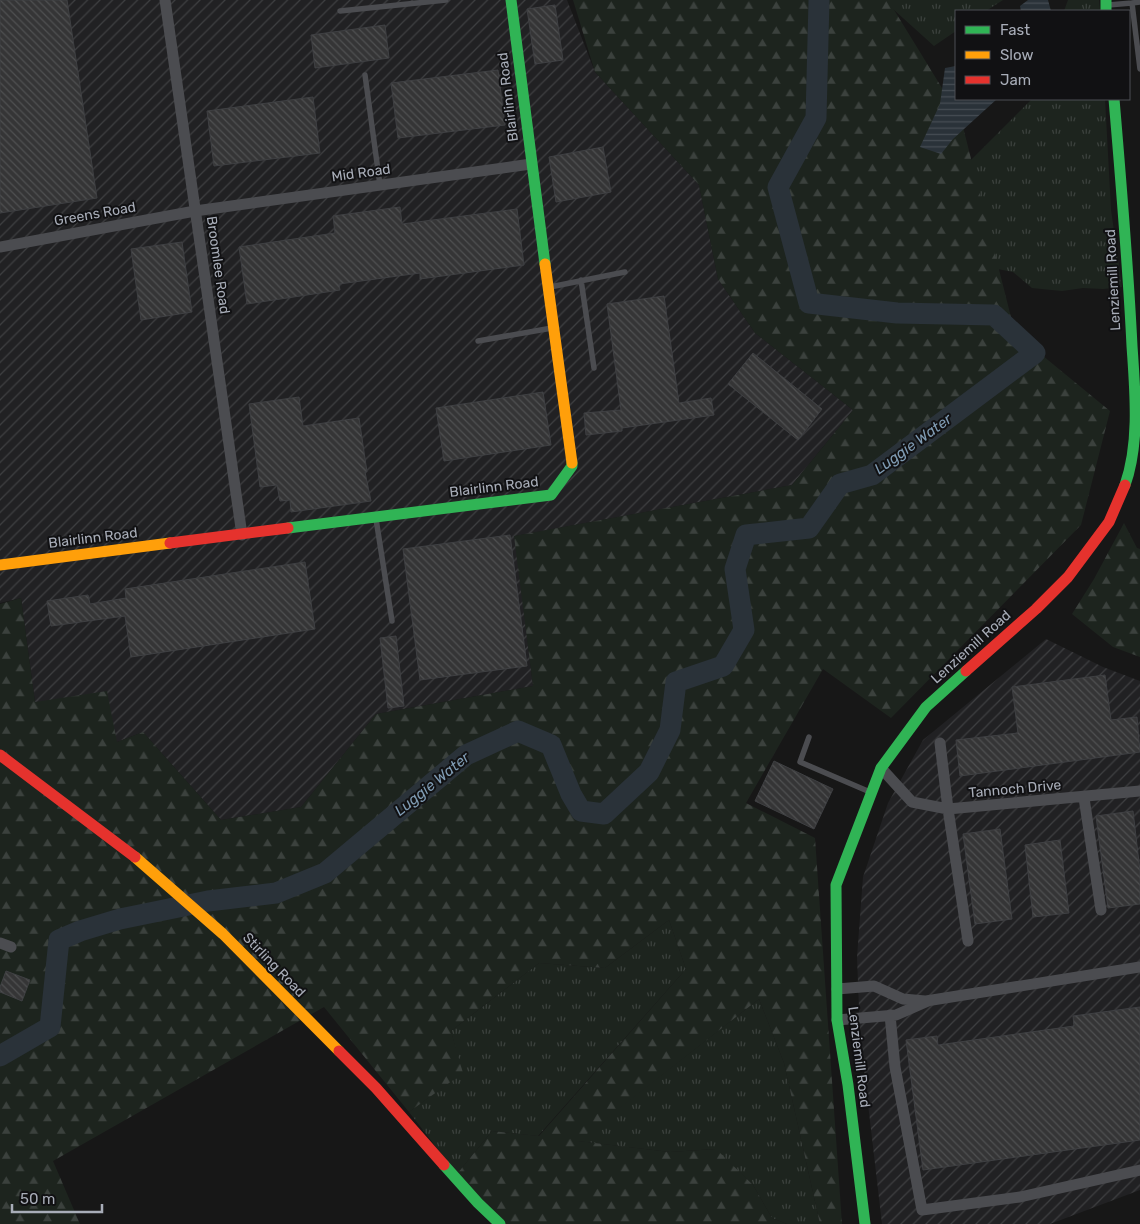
<svg xmlns="http://www.w3.org/2000/svg" width="1140" height="1224" viewBox="0 0 1140 1224" font-family="Rubik,sans-serif">
<style>
.industrial{fill:url(#industrial-furrows)}
.grass{fill:url(#grass-tufts)}
.forest{fill:url(#forest-firs)}
.water{fill:url(#water-rules)}
.lines{fill:none;stroke-linecap:round;stroke-linejoin:round}
.river{stroke:#2a3239;stroke-width:21}
.building{fill:url(#building-back-hatch);stroke:#3f4043}
.lane{stroke:#4b4c50;stroke-width:5.5}
.street{stroke:#4b4c50;stroke-width:11}
.fast{stroke:#30b455;stroke-width:11}
.slow{stroke:#ff9f0a;stroke-width:11}
.jam{stroke:#e5322d;stroke-width:11}
.labels{text-anchor:middle;dominant-baseline:central;stroke-width:4;stroke-linejoin:round;paint-order:stroke}
.street-label{font-size:14px;fill:#a8adb8;stroke:#111113}
.water-label{font-size:15px;font-style:italic;fill:#7f9bb3;stroke:#111113}
</style>
<defs>
<pattern id="industrial-furrows" width="10" height="10" patternUnits="userSpaceOnUse" patternTransform="scale(1.25)"><rect width="10" height="10" fill="#212123"/><path d="M-1 1l2-2M0 10L10 0M9 11l2-2" fill="none" stroke="#3e3f41"/></pattern>
<pattern id="grass-tufts" width="24" height="20" patternUnits="userSpaceOnUse" patternTransform="scale(1.25)"><rect width="24" height="20" fill="#1d241e"/><path d="M3 7l-1-3M5 7V3M7 7l1-3M15 17l-1-3M17 17v-4M19 17l1-3" fill="none" stroke="#3b413d"/></pattern>
<pattern id="forest-firs" width="22" height="20" patternUnits="userSpaceOnUse" patternTransform="scale(1.25)"><rect width="22" height="20" fill="#1d241e"/><path d="M5 1l3.5 6h-7zM16 11l3.5 6h-7z" fill="#3b413d"/></pattern>
<pattern id="water-rules" width="6" height="5" patternUnits="userSpaceOnUse" patternTransform="scale(1.25)"><rect width="6" height="5" fill="#2a3239"/><path d="M0 2.5h6" fill="none" stroke="#464d54"/></pattern>
<pattern id="building-back-hatch" width="6" height="6" patternUnits="userSpaceOnUse" patternTransform="scale(1.25)"><rect width="6" height="6" fill="#353536"/><path d="M-1 5l2 2M0 0l6 6M5-1l2 2" fill="none" stroke="#4f5051"/></pattern>
</defs>
<rect width="100%" height="100%" fill="#171717"/>
<!-- industrial -->
<path class="industrial" d="M0,0H567L595,72L699,185L718,279L755,333L853,410L792,485L515,536L533,686L376,714L301,807L221,820L143,732L117,742L35,702L21,598L0,603Z
M1046,639L1103,667L1140,681V1190L1050,1224H882L860,1035L857,957L863,877L888,803L923,740Z"/>
<!-- grass -->
<path class="grass" d="M883,0H1003L986,11H956V31L934,46Z
M1068,0H1099L1100,11H1064Z
M1032,99H1105L1111,210L1122,287L1103,289L1083,288L1062,291L1032,288L1013,272L977,265L950,181Z
M669,920L686,969L538,1136L492,1131L457,1174L409,1112L462,1073L451,1031L539,963L605,968Z
M759,999L784,1063L820,1224H787L772,1218L753,1185L715,1149L670,1152L577,1141Z"/>
<!-- forest -->
<path class="forest" d="M573,0H888L961,119L1015,333L1110,411L1081,525L891,718L823,669L746,803L815,838L842,1224H820L784,1063L759,999L578,1141L670,1152L716,1149L753,1185L772,1218L787,1224H505L457,1174L492,1131L539,1136L686,969L669,920L605,968L539,963L451,1031L463,1073L409,1112L324,1007L53,1161L80,1224H0V604L21,598L35,702L107,691L117,742L143,732L221,820L301,807L376,714L533,686L514,536L792,485L853,410L755,333L718,279L699,185L595,72Z
M1124,523L1137,548L1140,549V657L1113,647L1072,614L1094,579Z"/>
<!-- water -->
<path class="water" d="M1028,0H1048L1051,11H1021L1020,6Z
M956,66V99H997L953,139L941,154L920,147L940,104L945,68Z"/>
<g class="lines">
<!-- river -->
<path class="river" d="M0,1056L50,1027L59,940L80,931L120,919L208,901L276,893L325,873L466,755L518,731L551,745L571,794L581,811L604,814L649,772L670,730L676,682L723,666L744,630L735,569L746,535L809,528L840,484L872,475L1035,353L994,315L897,313L809,303L778,187L816,118L819,0"/>
</g>
<!-- building -->
<path class="building" d="M0,0H67L97,198L0,213Z
M555,5L563,60L535,64L527,9Z
M385,25L389,58L315,68L311,35Z
M498,70L505,125L398,138L391,83Z
M313,97L320,153L214,166L207,111Z
M603,147L611,192L556,202L549,157Z
M400,207L402,224L517,209L524,265L420,279V273L339,284L340,290L247,304L239,247L335,233L333,216Z
M182,242L192,312L141,320L131,249Z
M664,296L679,403L711,398L714,415L622,428V431L586,435L584,413L621,410L607,304Z
M753,353L822,409L798,440L728,384Z
M543,392L551,445L444,461L436,408Z
M299,397L303,426L359,418L367,472H365L371,501L291,512L290,500L280,501L277,485L260,487L249,404Z
M510,535L527,666L420,680L403,549Z
M305,562L315,629L131,657L125,616L51,626L47,601L88,595L90,604L126,598L125,589Z
M396,636L404,706L388,708L380,638Z
M1105,675L1111,720L1137,717L1140,752L960,776L956,740L1018,733L1012,687Z
M774,761L833,789L814,829L755,801Z
M1133,811L1140,871V904L1108,908L1096,816Z
M1000,829L1012,919L975,924L963,834Z
M1060,840L1069,913L1033,917L1025,845Z
M6,971L30,980L22,1001L0,992V987Z
M1140,1007V1140L923,1170L906,1040L937,1036L938,1045L1074,1026L1073,1016Z"/>
<g class="lines">
<!-- lane -->
<path class="lane" d="M1140,2L1132,3L1140,69
M1108,5L1132,3
M340,11L446,0
M365,75L380,185
M581,280L594,368
M550,287L625,272
M478,341L552,328
M376,519L392,621
M809,737L800,762L870,792"/>
<!-- street -->
<path class="street" d="M165,0L242,535
M0,247L195,211L531,164
M940,743L948,809L968,941
M881,768L912,802L948,809L1140,791
M1084,798L1101,910
M0,943L11,947
M837,989L874,986L903,999L925,1001
M926,1001L1140,967
M890,1015L895,1067L922,1210L1020,1197L1140,1170
M837,1020L896,1015L928,1001"/>
<!-- fast -->
<path class="fast" d="M511,0L545,264
M1106,0V11
M1114,99C1121,181 1128,263 1132,346C1135,391 1140,443 1125,485
M288,528L551,495L572,466V463
M444,1165L478,1203L500,1224
M865,1224L848,1085L837,1020L836,885L881,768L926,707L966,671"/>
<!-- slow -->
<path class="slow" d="M545,264L572,463
M0,565L170,543
M135,857L223,934L339,1051"/>
<!-- jam -->
<path class="jam" d="M170,543L288,528
M966,671L1036,609L1068,577L1109,522L1125,485
M0,755L135,857
M339,1051L376,1088L444,1165"/>
</g>
<g class="labels">
<!-- street labels -->
<g class="street-label">
<text transform="translate(508 97) rotate(-97)">Blairlinn Road</text>
<text transform="translate(361 173) rotate(-8)">Mid Road</text>
<text transform="translate(95 214) rotate(-10)">Greens Road</text>
<text transform="translate(218 265) rotate(82)">Broomlee Road</text>
<text transform="translate(1113 280) rotate(-93)">Lenziemill Road</text>
<text transform="translate(494 487) rotate(-7)">Blairlinn Road</text>
<text transform="translate(93 538) rotate(-7)">Blairlinn Road</text>
<text transform="translate(971 647) rotate(-42)">Lenziemill Road</text>
<text transform="translate(1015 789) rotate(-5)">Tannoch Drive</text>
<text transform="translate(274 965) rotate(46)">Stirling Road</text>
<text transform="translate(859 1057) rotate(83)">Lenziemill Road</text>
</g>
<!-- water labels -->
<g class="water-label">
<text transform="translate(913 444) rotate(-36)">Luggie Water</text>
<text transform="translate(432 784) rotate(-39)">Luggie Water</text>
</g>
</g>
<!-- legend -->
<rect x="955" y="10" width="175" height="90" fill="#111113" stroke="#4d4f55"/>
<rect x="965" y="26" width="25" height="8" fill="#30b455" stroke="#4d4f55"/>
<text x="1000" y="35" font-size="15" fill="#a8adb8">Fast</text>
<rect x="965" y="51" width="25" height="8" fill="#ff9f0a" stroke="#4d4f55"/>
<text x="1000" y="60" font-size="15" fill="#a8adb8">Slow</text>
<rect x="965" y="76" width="25" height="8" fill="#e5322d" stroke="#4d4f55"/>
<text x="1000" y="85" font-size="15" fill="#a8adb8">Jam</text>
<!-- scale -->
<path d="M12 1204v8h90v-8" fill="none" stroke="#a8adb8" stroke-width="2.5"/>
<text x="20" y="1204" font-size="15" fill="#a8adb8" stroke="#111113" stroke-width="4" paint-order="stroke">50 m</text>
</svg>
